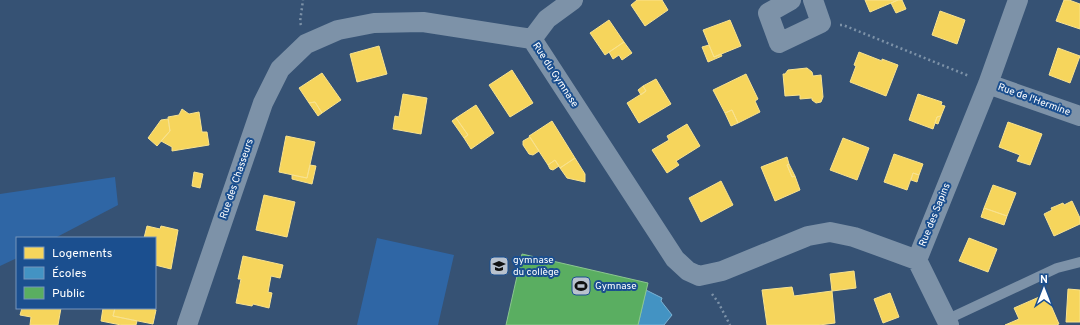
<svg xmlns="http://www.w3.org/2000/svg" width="1080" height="325" viewBox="0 0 1080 325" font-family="Overpass,sans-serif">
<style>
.green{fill:#2f66a5}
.homes{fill:#f6d55c;stroke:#f9e28d}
.schools{fill:#4393c3;stroke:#7bb3d5}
.public{fill:#5aae61;stroke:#8cc690}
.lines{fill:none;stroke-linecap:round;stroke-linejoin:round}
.path{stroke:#7d92a8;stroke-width:2.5;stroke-dasharray:2 3;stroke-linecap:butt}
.service{stroke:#7d92a8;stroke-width:10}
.minor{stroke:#7d92a8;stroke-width:20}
.labels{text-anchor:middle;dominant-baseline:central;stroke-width:4;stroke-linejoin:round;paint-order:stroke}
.street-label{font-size:10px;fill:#fff;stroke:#1b4f8f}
.poi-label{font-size:10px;fill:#fff;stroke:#1b4f8f;text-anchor:start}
</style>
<rect width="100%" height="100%" fill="#365274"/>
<!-- green -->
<path class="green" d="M115,177L118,205L55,238H17V258L0,266V194Z
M377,238L454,255L438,325H357Z"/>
<!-- homes -->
<path class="homes" d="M637,0H662L668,10L645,26L631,5Z
M865,0H898L870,12Z
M898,0H902L906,9L896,13L891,3Z
M1064,0H1069L1080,4V29L1056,21Z
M940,11L965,20L957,44L932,35Z
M609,20L624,42L605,55L590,33Z
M730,20L741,46L714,57L703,30Z
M624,42L632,53L622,60L619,55L613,59L609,52Z
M709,45L714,57L721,54L722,56L708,62L702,47Z
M379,46L387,74L357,82L350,54Z
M1058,48L1080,56L1070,83L1049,75Z
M859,52L882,61V59L898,65L886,96L850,82L856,66L854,65Z
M807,68L812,72L813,76L821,75L823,97L821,102L816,103L812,100V98L800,99V95L785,96L783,74H785L788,70Z
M512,70L533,103L510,117L489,85Z
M322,73L341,100L322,113L315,102L309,103L299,88Z
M746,74L758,99L755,101L760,112L738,123L732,110L725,113L713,90Z
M656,79L671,104L639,123L627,103L646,91L643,86Z
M643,86L646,91L641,95L638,90Z
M403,94L427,98L421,134L393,129L395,116L399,117Z
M918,94L942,102L941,105L945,106L941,116L937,117L933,129L909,120Z
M315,102L322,113L318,116L309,103Z
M476,105L494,133L471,149L464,138L468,135L456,118Z
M182,109L189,114L199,112L202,132H207L209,145L172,151V147L161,141L170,131L168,117L179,115Z
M732,110L738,123L731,126L725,113Z
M941,116L938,124L935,123L937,117Z
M456,118L468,135L464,138L452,121Z
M168,119L170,131L157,146L148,138L161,120Z
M552,121L575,158L560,168L555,160L548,165L529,136Z
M1008,122L1042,134L1030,165L1017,161L1020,155L999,147Z
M687,124L700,146L676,161L679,165L667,173L652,150L669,140L667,136Z
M286,136L315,142L307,178L279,172Z
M530,137L539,151L533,155L529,154L523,145V141Z
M843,138L869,148L857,180L830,170Z
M894,154L923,164L919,175L913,173L907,190L884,182Z
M787,157L789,164L787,165L792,177L795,176L800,190L775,201L761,167Z
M575,158L585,174V182L567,178L560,168Z
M555,160L559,166L553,170L550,169L548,165Z
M789,164L795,176L792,177L787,165Z
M310,165L316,166L312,184L292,179V175L307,178Z
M194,172L203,174L200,188L192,186Z
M913,173L919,175L917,182L911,180Z
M721,181L733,205L701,222L689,198Z
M993,185L1016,193L1007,216L984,208Z
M264,195L295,202L287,237L256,230Z
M1072,201L1080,218V224L1054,236L1044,214L1052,210L1051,208L1056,206L1063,203L1064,205Z
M984,208L1007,216L1004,225L981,217Z
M147,226L160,229L161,226L178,230L171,269L155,265V238H144Z
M969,238L997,249L988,272L959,261Z
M243,256L283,265L280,278L271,276L268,292L272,293L269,308L253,304L252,306L236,303L241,279H238Z
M854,271L856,288L832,291L830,274Z
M792,287L794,296L832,291L835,323L819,325H767L762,290Z
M1068,289L1080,290V322H1066Z
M890,293L899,317L883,323L874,299Z
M1046,294L1059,324L1056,325H1005L1019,319L1014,308Z
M22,308H61L58,325H30L31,317L20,315Z
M103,308H115L113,316L137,321L136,325H121L101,321Z
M115,308H154V309L156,310L153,324L113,316Z"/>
<!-- schools -->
<path class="schools" d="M646,290L662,298L661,301L672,315L664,325H638Z"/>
<!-- public -->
<path class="public" d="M522,254L648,283L638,325H506Z"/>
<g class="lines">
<!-- path -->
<path class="path" d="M301,25L300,22L303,0
M840,25H843L969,76
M712,294L718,302L730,325"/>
<!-- service -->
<path class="service" d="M946,320L1057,268L1080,262"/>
<!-- minor -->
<path class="minor" d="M791,0L768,13L779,43L821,23L813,0
M532,39L547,19L573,0
M988,84L1080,116
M917,260L949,325
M187,325L263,103L280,69L306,44L338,30L374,23L423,22L532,39L675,259L688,271L699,276L722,271L808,236L830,232L854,237L917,260L988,84L1018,0"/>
</g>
<!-- icons -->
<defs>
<symbol id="school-square" viewBox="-11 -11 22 22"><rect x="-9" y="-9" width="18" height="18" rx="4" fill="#b9c2ce" stroke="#1b4f8f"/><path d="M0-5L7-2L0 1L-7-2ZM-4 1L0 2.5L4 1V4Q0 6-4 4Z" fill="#111"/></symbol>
<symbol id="stadium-square" viewBox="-11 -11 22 22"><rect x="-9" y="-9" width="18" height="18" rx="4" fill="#b9c2ce" stroke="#1b4f8f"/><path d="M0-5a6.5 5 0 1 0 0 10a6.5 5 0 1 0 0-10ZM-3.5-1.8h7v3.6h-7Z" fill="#111"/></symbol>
</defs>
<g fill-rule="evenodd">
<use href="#school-square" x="488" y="255" width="22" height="22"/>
<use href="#stadium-square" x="570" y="275" width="22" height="22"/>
</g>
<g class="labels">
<!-- street labels -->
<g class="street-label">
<text transform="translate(555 75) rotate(57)">Rue du Gymnase</text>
<text transform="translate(1034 100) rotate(20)">Rue de l'Hermine</text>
<text transform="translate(237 179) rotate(-71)">Rue des Chasseurs</text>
<text transform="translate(935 215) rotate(-68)">Rue des Sapins</text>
</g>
<!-- poi labels -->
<g class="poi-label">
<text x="513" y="260">gymnase<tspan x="513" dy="12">du collège</tspan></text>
<text x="595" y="286">Gymnase</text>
</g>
</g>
<!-- legend -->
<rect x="16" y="237" width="140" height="72" fill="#1b4f8f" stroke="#7695bc"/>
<rect x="24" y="247" width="20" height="12" fill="#f6d55c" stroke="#7695bc"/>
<text x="52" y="257" font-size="12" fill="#ffffff">Logements</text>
<rect x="24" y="267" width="20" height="12" fill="#4393c3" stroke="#7695bc"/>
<text x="52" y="277" font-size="12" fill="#ffffff">Écoles</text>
<rect x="24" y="287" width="20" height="12" fill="#5aae61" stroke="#7695bc"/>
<text x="52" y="297" font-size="12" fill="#ffffff">Public</text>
<!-- north arrow -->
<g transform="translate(1044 289)" stroke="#1b4f8f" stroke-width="3" paint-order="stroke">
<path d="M0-3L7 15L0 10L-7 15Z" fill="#ffffff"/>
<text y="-6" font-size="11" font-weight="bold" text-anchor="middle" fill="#ffffff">N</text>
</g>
</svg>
